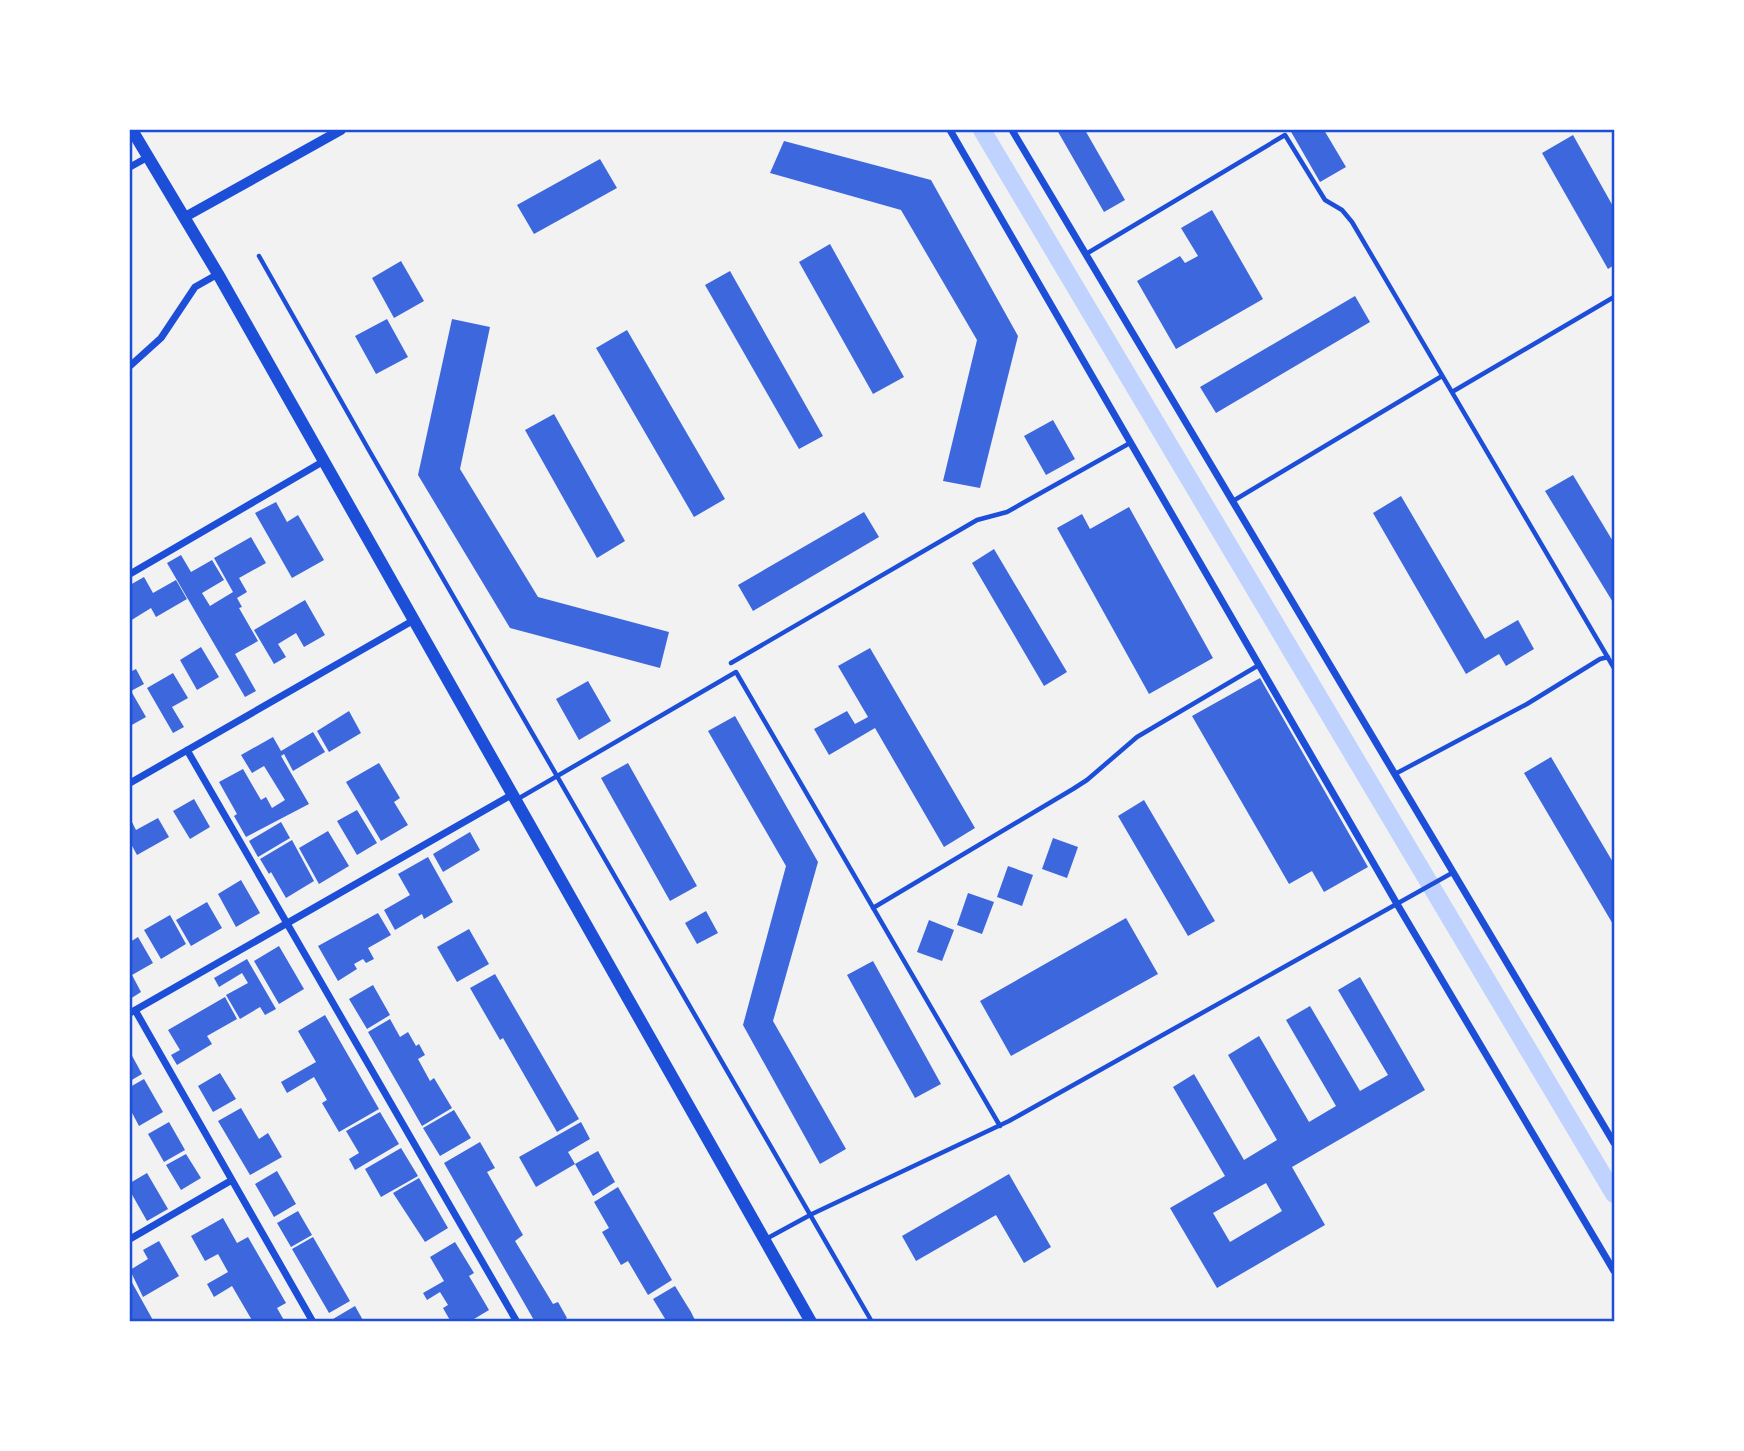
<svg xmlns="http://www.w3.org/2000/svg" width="1744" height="1451" viewBox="0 0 1744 1451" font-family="'Golos Text',sans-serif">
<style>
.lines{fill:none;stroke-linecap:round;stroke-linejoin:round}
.canal{stroke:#bfd3fe;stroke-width:18}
.building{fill:#3d67dc;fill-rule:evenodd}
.service{stroke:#1d4ed8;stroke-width:4.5}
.minor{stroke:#1d4ed8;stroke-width:7}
.tertiary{stroke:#1d4ed8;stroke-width:10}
.secondary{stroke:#1d4ed8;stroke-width:12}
.neatline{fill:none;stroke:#1d4ed8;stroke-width:2.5}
</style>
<rect width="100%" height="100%" fill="#f2f2f2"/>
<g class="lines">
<!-- canal -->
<path class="canal" d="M982,130L1614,1194"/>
</g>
<!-- building -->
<path class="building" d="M1057,130H1085L1125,200L1104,212Z
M1290,130H1324L1346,167L1320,182Z
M1573,135L1614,208V265L1608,269L1542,153Z
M784,141L931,180L1018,336L980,488L943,481L977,340L901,210L770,173Z
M600,159L617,188L534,234L517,205Z
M1212,210L1263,299L1176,349L1137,281L1180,256L1185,263L1198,256L1181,228Z
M830,244L904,377L873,394L799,262Z
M401,261L424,301L394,318L372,278Z
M730,271L823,436L799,449L705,285Z
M1355,296L1370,322L1216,413L1200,387Z
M387,319L408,357L376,374L355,336Z
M452,319L490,327L460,469L538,597L669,632L660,668L510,628L418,475Z
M627,330L725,499L694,517L596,348Z
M554,414L625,541L597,558L525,430Z
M1053,420L1075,459L1046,475L1024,436Z
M1573,475L1614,543V604L1545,491Z
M1401,496L1485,639L1518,620L1534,649L1506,666L1499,654L1466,674L1373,513Z
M276,502L287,522L298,515L324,560L292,578L255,513Z
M1129,507L1213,658L1149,694L1057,528L1082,514L1090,529Z
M864,512L879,537L753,611L738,585Z
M251,537L266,563L239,578L247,592L237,598L242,607L239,608L258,641L235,654L256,691L245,697L167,563L181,555L191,572L212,560L224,580L202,593L210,606L233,592L214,558Z
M994,549L1067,672L1044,686L972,563Z
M144,577L153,593L176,580L187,599L156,617L151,608L130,621V585Z
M305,600L325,635L304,647L296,633L278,644L286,657L274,664L254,630Z
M201,647L219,677L197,690L180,660Z
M870,648L975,828L944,847L875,728L829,755L814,729L847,711L855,724L868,717L838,666Z
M136,669L144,684L131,691L146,717L130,726V672Z
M173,673L188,698L172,707L184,727L173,733L147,688Z
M1260,678L1368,867L1324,892L1312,871L1289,884L1192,716Z
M588,681L611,721L579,740L556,699Z
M349,711L361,733L329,752L317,731Z
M735,716L818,862L773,1021L846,1149L820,1164L743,1025L786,866L708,731Z
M313,732L325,752L293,771L284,754L281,756L309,804L246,837L234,816L237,814L219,782L243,769L261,800L266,797L272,808L285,800L264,766L252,773L241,755L273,737L281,751Z
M1551,757L1614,864V926L1524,773Z
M379,763L400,798L394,802L408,825L381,841L346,782Z
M628,763L697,886L670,901L601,778Z
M194,799L210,827L190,839L173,811Z
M1144,800L1215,921L1188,936L1118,816Z
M357,810L377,843L357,855L337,821Z
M130,818L136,830L158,818L169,837L137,855L130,842Z
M281,822L290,838L258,857L249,841Z
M328,831L349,866L319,884L299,848Z
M470,832L480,850L443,872L433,854Z
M1053,838L1078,847L1067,878L1042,869Z
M292,840L314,881L286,898L271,872L269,874L260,859Z
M428,857L453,902L424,919L422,914L395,930L384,910L410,895L398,874Z
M1008,866L1033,875L1022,906L997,897Z
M241,880L260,913L236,927L218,894Z
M968,893L994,902L982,934L957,925Z
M207,902L222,928L191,946L176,920Z
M706,911L718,933L697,944L685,923Z
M378,913L391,935L368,948L374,959L366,963L363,959L354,964L357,969L338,981L318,946Z
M170,915L186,944L161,959L144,930Z
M1126,918L1158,974L1011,1056L980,1001Z
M929,920L954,930L942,961L917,952Z
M469,929L489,964L457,982L437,947Z
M138,937L153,963L132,975L141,992L130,999V942Z
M279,946L304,989L279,1004L254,961Z
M247,959L276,1009L265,1015L260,1007L240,1019L226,995L248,983L242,973L219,987L214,978Z
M873,961L941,1084L915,1098L847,975Z
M495,974L579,1119L557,1132L503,1038L500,1040L470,988Z
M1360,977L1425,1090L1292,1167L1325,1225L1217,1288L1170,1208L1225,1176L1173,1087L1194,1074L1244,1160L1277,1140L1228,1055L1259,1036L1309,1122L1336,1106L1286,1020L1310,1006L1360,1091L1388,1075L1338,990ZM1266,1183L1282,1211L1230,1242L1213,1213Z
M373,985L390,1015L367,1029L349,999Z
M225,997L237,1019L207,1036L212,1044L177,1065L171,1055L180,1050L168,1030Z
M325,1015L379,1109L339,1132L322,1103L327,1100L314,1077L287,1093L281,1082L316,1062L298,1031Z
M390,1019L400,1037L408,1032L416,1046L419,1044L425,1055L418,1059L430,1081L434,1078L452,1108L422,1126L368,1032Z
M130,1052L142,1074L130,1081Z
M220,1073L236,1099L213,1112L198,1086Z
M144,1079L163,1112L139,1126L130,1109V1087Z
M241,1108L259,1139L268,1133L282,1157L250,1175L218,1121Z
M454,1110L471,1138L440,1156L423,1128Z
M380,1112L399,1144L355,1170L349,1159L359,1153L346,1131Z
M169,1122L185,1150L164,1162L148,1134Z
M581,1122L590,1139L568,1152L575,1164L536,1187L519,1157Z
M480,1142L495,1168L487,1172L523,1235L515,1241L553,1304L558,1302L567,1318L562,1322H535L444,1163Z
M401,1148L418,1176L381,1197L365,1169Z
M598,1151L615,1182L593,1196L575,1164Z
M186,1154L201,1178L181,1190L166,1165Z
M277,1171L296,1204L274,1217L255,1184Z
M147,1173L168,1209L147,1221L130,1191V1183Z
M1009,1174L1051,1247L1024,1263L996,1215L916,1261L902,1236Z
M419,1178L448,1228L425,1242L393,1193Z
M618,1187L672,1280L648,1295L628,1261L621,1265L602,1232L609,1228L594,1202Z
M298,1211L312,1235L291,1247L277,1223Z
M223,1218L237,1243L248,1237L286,1303L277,1308L285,1322H253L232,1286L214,1297L207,1284L228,1272L218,1254L205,1261L191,1236Z
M313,1237L350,1301L329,1313L292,1249Z
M159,1241L179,1276L143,1297L130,1270L148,1259L143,1250Z
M455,1242L474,1273L469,1276L489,1310L469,1322H451L443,1308L448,1305L440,1292L427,1300L423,1293L444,1281L430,1257Z
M130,1279L154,1322H130Z
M675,1286L691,1312L696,1322H667L653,1299Z
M355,1306L364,1322H334L333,1319Z"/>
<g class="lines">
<!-- service -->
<path class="service" d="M1086,254L1285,135L1325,200L1342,210L1352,222L1614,668
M259,256L370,452L872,1322
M1452,392L1614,297
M1233,501L1442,376
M731,663L977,520L1007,512L1130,443
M1395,774L1527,704L1600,659L1608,657
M516,800L736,672L1000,1126
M873,908L1073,789L1087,780L1137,737L1259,665
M766,1239L812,1214L1009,1121L1452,873"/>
<!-- minor -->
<path class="minor" d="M950,130L1397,904L1614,1271
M1012,130L1614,1143
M130,167L148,157
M130,366L161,338L195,287L218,274
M130,574L324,461
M187,750L517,1322
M130,783L414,620
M135,1010L313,1322
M130,1013L513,794
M130,1239L232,1180"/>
<!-- tertiary -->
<path class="tertiary" d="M185,217L341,130"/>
<!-- secondary -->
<path class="secondary" d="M132,130L218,274L811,1322"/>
</g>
<!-- border -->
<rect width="1744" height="1451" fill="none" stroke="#ffffff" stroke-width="262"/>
<rect x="131" y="131" width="1482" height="1189" class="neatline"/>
</svg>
